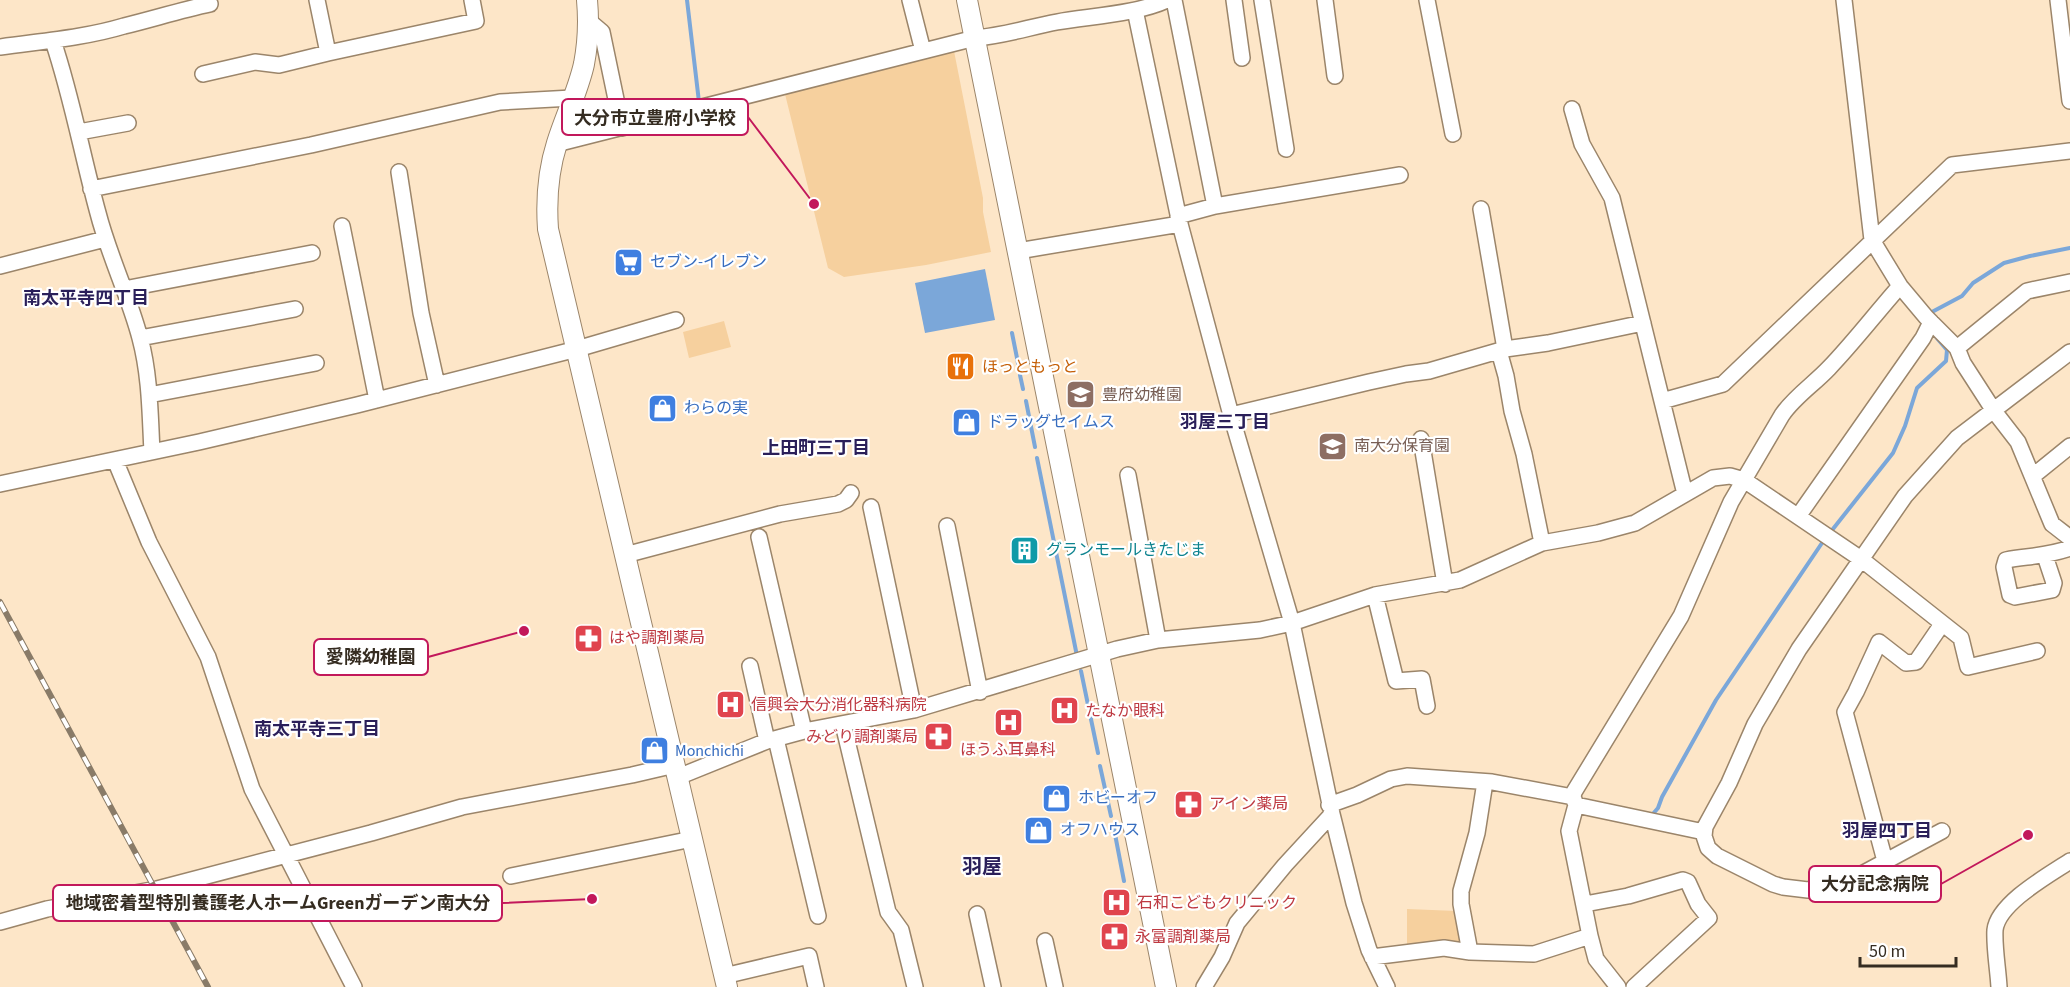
<svg xmlns="http://www.w3.org/2000/svg" width="2070" height="987" viewBox="0 0 2070 987" font-family="'Source Sans 3','Noto Sans JP',sans-serif">
<style>
.green{fill:#f6d09e}
.water{fill:#7ba7d9}
.lines{fill:none;stroke-linecap:round;stroke-linejoin:round}
.stream{stroke:#7ba7d9;stroke-width:4}
.minor-casing{stroke:#9b856a;stroke-width:18}
.tertiary-casing{stroke:#9b856a;stroke-width:22}
.minor{stroke:#fff;stroke-width:15}
.tertiary{stroke:#fff;stroke-width:20}
.rail-casing{stroke:#897b68;stroke-width:6}
.rail{stroke:#fff;stroke-width:4;stroke-dasharray:11;stroke-linecap:butt}
.labels{text-anchor:middle;dominant-baseline:central;stroke-width:4.5;stroke-linejoin:round;paint-order:stroke}
.shop-label{font-size:16px;fill:#366cbe;stroke:#fff;text-anchor:start}
.food-label{font-size:16px;fill:#c56008;stroke:#fff;text-anchor:start}
.education-label{font-size:16px;fill:#785e54;stroke:#fff;text-anchor:start}
.culture-label{font-size:16px;fill:#0d838f;stroke:#fff;text-anchor:start}
.health-label{font-size:16px;fill:#be3a42;stroke:#fff;text-anchor:start}
.neighbourhood-label{font-size:18px;font-weight:bold;fill:#2a1f59;stroke:#fff}
.quarter-label{font-size:20px;font-weight:bold;fill:#2a1f59;stroke:#fff}
.leader{fill:none;stroke:#c2185b;stroke-width:2}
.callout-dot{fill:#c2185b;stroke:#fff;stroke-width:2}
.callout{fill:#fff;stroke:#c2185b;stroke-width:2}
.callout-label{font-size:18px;text-anchor:middle;font-weight:bold;fill:#352c21}
</style>
<rect width="100%" height="100%" fill="#fde6c8"/>
<!-- green -->
<path class="green" d="M954,51L983,198V212L991,252L926,265L844,277L828,268L784,90Z
M724,321L731,347L689,358L683,332Z
M1407,909L1457,911L1466,948L1407,946Z"/>
<!-- water -->
<path class="water" d="M985,269L995,320L925,333L915,283Z"/>
<g class="lines">
<!-- stream -->
<path class="stream" d="M687,0L699,102
M1930,316V313L1962,296L1973,283L2004,263L2030,256L2070,248
M1012,333L1018,363
M1020,375L1023,389
M1026,401L1035,447
M1037,458L1077,656
M1829,534L1893,453L1905,426L1917,388L1946,361L1947,350L1936,337
M1081,671L1098,753
M1100,766L1111,816
M1652,815L1658,808L1662,797L1716,700L1824,540
M1114,829L1124,881"/>
<defs>
<path id="minor" d="M910,0L923,51
M1174,0L1215,206
M1234,0L1242,58
M1262,0L1286,149
M1325,0L1335,76
M1427,0L1453,134
M1844,0L1872,240L1900,286L1926,317L1957,348L1963,363L1994,411L2018,442L2052,524L2070,538
M2058,0L2070,101
M1135,10L1180,224L1231,415L1292,623L1332,814L1285,865L1237,923L1222,957L1204,987
M589,21L602,32L622,128
M53,41C72,97 82,155 98,213C109,256 129,296 140,338C150,375 150,414 152,452
M0,47C42,41 84,38 124,26C153,19 181,10 210,4
M328,53L476,21L472,0
M203,74L255,62L279,65L328,53L317,0
M1572,109L1582,144L1612,198L1662,401
M79,132L128,123
M556,144L975,38C1003,36 1030,27 1057,22C1091,16 1137,14 1167,0
M399,172L421,313L437,385
M91,189L311,145L500,102L572,98
M1481,209L1505,349
M1178,216L1215,206L1400,175
M342,226L377,400
M1018,251L1180,224
M0,266L105,239
M124,289L312,253
M140,338L295,309
M1957,348L2027,291L2070,282
M1499,351L1506,376L1512,411L1524,454L1542,543
M149,395L316,363
M1231,415L1369,382L1406,374L1429,371L1505,349L1548,343L1643,323
M1421,439L1445,584
M115,460L149,542L208,657L252,789L354,987
M1128,475L1158,640
M2033,476L2070,446
M0,484L199,442L357,405L577,349L676,320
M1685,494L1662,401L1723,384L1952,165L2070,151
M871,507L914,710
M1799,515L1923,338L1931,322
M947,526L980,692
M759,537L804,731
M625,555L780,514L838,504L846,500L851,493
M2045,556L2054,583L2052,590L2015,597L2010,595L2004,567L2006,560C2029,556 2048,556 2070,548
M1375,595L1396,681L1422,679L1427,706
M750,666L767,741
M843,724L888,912L901,930L915,987
M776,739L818,916
M678,777L767,741L804,731L914,710L1117,649L1158,640L1260,630L1292,623L1375,595L1460,580L1542,543L1598,533L1635,523L1713,478L1730,476L1744,480L1861,559L1961,638L1968,667L2037,651
M1329,805L1357,795L1391,779L1407,776L1492,782L1573,797
M1576,805L1569,831L1590,936
M1332,814L1354,903L1369,950L1387,987
M1942,831L1860,875L1827,887L1808,890L1783,887L1773,884L1717,856L1708,848L1704,836L1705,827L1729,783L1755,724L1799,649L1905,496L1957,438L2070,352
M1704,832L1576,805L1573,797L1574,792L1681,616L1731,502L1782,415C1794,397 1814,384 1829,368C1854,342 1876,313 1900,286
M1885,861L1845,712L1856,692L1879,642L1906,663L1916,662L1942,624
M511,876L692,839
M1585,904L1628,896L1683,880L1688,882L1698,904L1709,918L1634,987
M977,914L993,987
M0,922L47,909L157,889L371,833L462,807L632,775L675,765
M1045,941L1055,987
M1470,952L1461,904V891L1477,833L1485,782
M1372,957L1444,948L1470,952L1534,954L1590,936L1596,959L1618,987
M724,976L809,956L816,987
M1999,987C1998,969 1994,947 1995,930C1998,903 2049,875 2070,861"/>
<path id="tertiary" d="M587,0C589,22 588,43 584,64C578,91 565,117 557,143C548,171 546,200 548,229L727,987
M967,0L1166,987"/>
</defs>
<!-- minor casing -->
<use href="#minor" class="minor-casing"/>
<!-- tertiary casing -->
<use href="#tertiary" class="tertiary-casing"/>
<!-- minor -->
<use href="#minor" class="minor"/>
<!-- tertiary -->
<use href="#tertiary" class="tertiary"/>
<defs>
<path id="rail" d="M0,602L208,987"/>
</defs>
<!-- rail casing -->
<use href="#rail" class="rail-casing"/>
<!-- rail -->
<use href="#rail" class="rail"/>
</g>
<!-- icons -->
<defs>
<symbol id="supermarket-square" viewBox="-11 -11 22 22"><rect x="-9" y="-9" width="18" height="18" rx="4" fill="#3f7fe0" stroke="#fff"/><path d="M-6-5.5h2.5l.6 2H6L4.5 2H-2.5L-4.4-4H-6ZM-1.5 3.2a1.3 1.3 0 1 0 .1 0ZM3 3.2a1.3 1.3 0 1 0 .1 0Z" fill="#fff"/></symbol>
<symbol id="restaurant-square" viewBox="-11 -11 22 22"><rect x="-9" y="-9" width="18" height="18" rx="4" fill="#e8710a" stroke="#fff"/><path d="M-5-6h1v4h1v-4h1v4h1v-4h1v5L-1.5 .5V6h-2V.5L-5-1ZM5-6V6H3V1.5H1.5Q1.5-4 5-6Z" fill="#fff"/></symbol>
<symbol id="school-square" viewBox="-11 -11 22 22"><rect x="-9" y="-9" width="18" height="18" rx="4" fill="#8d6e63" stroke="#fff"/><path d="M0-5L7-2L0 1L-7-2ZM-4 1L0 2.5L4 1V4Q0 6-4 4Z" fill="#fff"/></symbol>
<symbol id="shop-square" viewBox="-11 -11 22 22"><rect x="-9" y="-9" width="18" height="18" rx="4" fill="#3f7fe0" stroke="#fff"/><path d="M-5-2.5h2.3a2.7 3.5 0 0 1 5.4 0H5L5.5 6h-11ZM-1.5-2.5h3a1.5 2.3 0 0 0-3 0Z" fill="#fff"/></symbol>
<symbol id="building-square" viewBox="-11 -11 22 22"><rect x="-9" y="-9" width="18" height="18" rx="4" fill="#0f9aa8" stroke="#fff"/><path d="M-4-6H4V6H1V3H-1V6H-4ZM-2.5-4.3h1.7v1.8h-1.7ZM.8-4.3h1.7v1.8H.8ZM-2.5-1h1.7V.8h-1.7ZM.8-1h1.7V.8H.8Z" fill="#fff"/></symbol>
<symbol id="pharmacy-square" viewBox="-11 -11 22 22"><rect x="-9" y="-9" width="18" height="18" rx="4" fill="#e0444e" stroke="#fff"/><path d="M-2-6h4v4h4v4h-4v4h-4v-4h-4v-4h4Z" fill="#fff"/></symbol>
<symbol id="hospital-square" viewBox="-11 -11 22 22"><rect x="-9" y="-9" width="18" height="18" rx="4" fill="#e0444e" stroke="#fff"/><path d="M-5-5h3v3.5h4V-5h3V5h-3V1.5h-4V5h-3Z" fill="#fff"/></symbol>
</defs>
<g fill-rule="evenodd">
<use href="#supermarket-square" x="612" y="246" width="33" height="33"/>
<use href="#restaurant-square" x="944" y="350" width="33" height="33"/>
<use href="#school-square" x="1064" y="378" width="33" height="33"/>
<use href="#shop-square" x="646" y="392" width="33" height="33"/>
<use href="#shop-square" x="950" y="406" width="33" height="33"/>
<use href="#school-square" x="1316" y="430" width="33" height="33"/>
<use href="#building-square" x="1008" y="534" width="33" height="33"/>
<use href="#pharmacy-square" x="572" y="622" width="33" height="33"/>
<use href="#hospital-square" x="714" y="688" width="33" height="33"/>
<use href="#hospital-square" x="1048" y="694" width="33" height="33"/>
<use href="#hospital-square" x="992" y="706" width="33" height="33"/>
<use href="#pharmacy-square" x="922" y="720" width="33" height="33"/>
<use href="#shop-square" x="638" y="734" width="33" height="33"/>
<use href="#shop-square" x="1040" y="782" width="33" height="33"/>
<use href="#pharmacy-square" x="1172" y="788" width="33" height="33"/>
<use href="#shop-square" x="1022" y="814" width="33" height="33"/>
<use href="#hospital-square" x="1100" y="886" width="33" height="33"/>
<use href="#pharmacy-square" x="1098" y="920" width="33" height="33"/>
</g>
<g class="labels">
<!-- shop labels -->
<g class="shop-label">
<text x="650" y="262">セブン-イレブン</text>
<text x="684" y="408">わらの実</text>
<text x="987" y="422">ドラッグセイムス</text>
<text x="675" y="751">Monchichi</text>
<text x="1078" y="798">ホビーオフ</text>
<text x="1060" y="830">オフハウス</text>
</g>
<!-- food labels -->
<g class="food-label">
<text x="982" y="367">ほっともっと</text>
</g>
<!-- education labels -->
<g class="education-label">
<text x="1102" y="395">豊府幼稚園</text>
<text x="1354" y="446">南大分保育園</text>
</g>
<!-- culture labels -->
<g class="culture-label">
<text x="1046" y="550">グランモールきたじま</text>
</g>
<!-- health labels -->
<g class="health-label">
<text x="609" y="638">はや調剤薬局</text>
<text x="751" y="705">信興会大分消化器科病院</text>
<text x="1085" y="711">たなか眼科</text>
<text x="918" y="737" text-anchor="end">みどり調剤薬局</text>
<text x="1008" y="750" text-anchor="middle">ほうふ耳鼻科</text>
<text x="1209" y="804">アイン薬局</text>
<text x="1137" y="903">石和こどもクリニック</text>
<text x="1135" y="937">永富調剤薬局</text>
</g>
<!-- neighbourhood labels -->
<g class="neighbourhood-label">
<text x="86" y="298">南太平寺四丁目</text>
<text x="1225" y="422">羽屋三丁目</text>
<text x="816" y="448">上田町三丁目</text>
<text x="317" y="729">南太平寺三丁目</text>
<text x="1887" y="831">羽屋四丁目</text>
</g>
<!-- quarter labels -->
<g class="quarter-label">
<text x="982" y="867">羽屋</text>
</g>
</g>
<!-- callouts -->
<path class="leader" d="M814 204L748 117M524 631L428 657M2028 835L1941 884M592 899L502 903"/>
<g class="callout-dot">
<circle cx="814" cy="204" r="6"/>
<circle cx="524" cy="631" r="6"/>
<circle cx="2028" cy="835" r="6"/>
<circle cx="592" cy="899" r="6"/>
</g>
<g class="callout">
<rect x="562" y="99" width="186" height="36" rx="6"/>
<rect x="314" y="639" width="114" height="36" rx="6"/>
<rect x="1809" y="866" width="132" height="36" rx="6"/>
<rect x="53" y="885" width="449" height="36" rx="6"/>
</g>
<g class="callout-label">
<text x="655" y="124">大分市立豊府小学校</text>
<text x="371" y="663">愛隣幼稚園</text>
<text x="1875" y="890">大分記念病院</text>
<text x="278" y="909">地域密着型特別養護老人ホームGreenガーデン南大分</text>
</g>
<!-- scale -->
<path d="M1860 957v9h96v-9" fill="none" stroke="#352c21" stroke-width="3"/>
<text x="1869" y="957" font-size="18" fill="#352c21" stroke="#ffffff" stroke-width="4.5" paint-order="stroke">50 m</text>
</svg>
